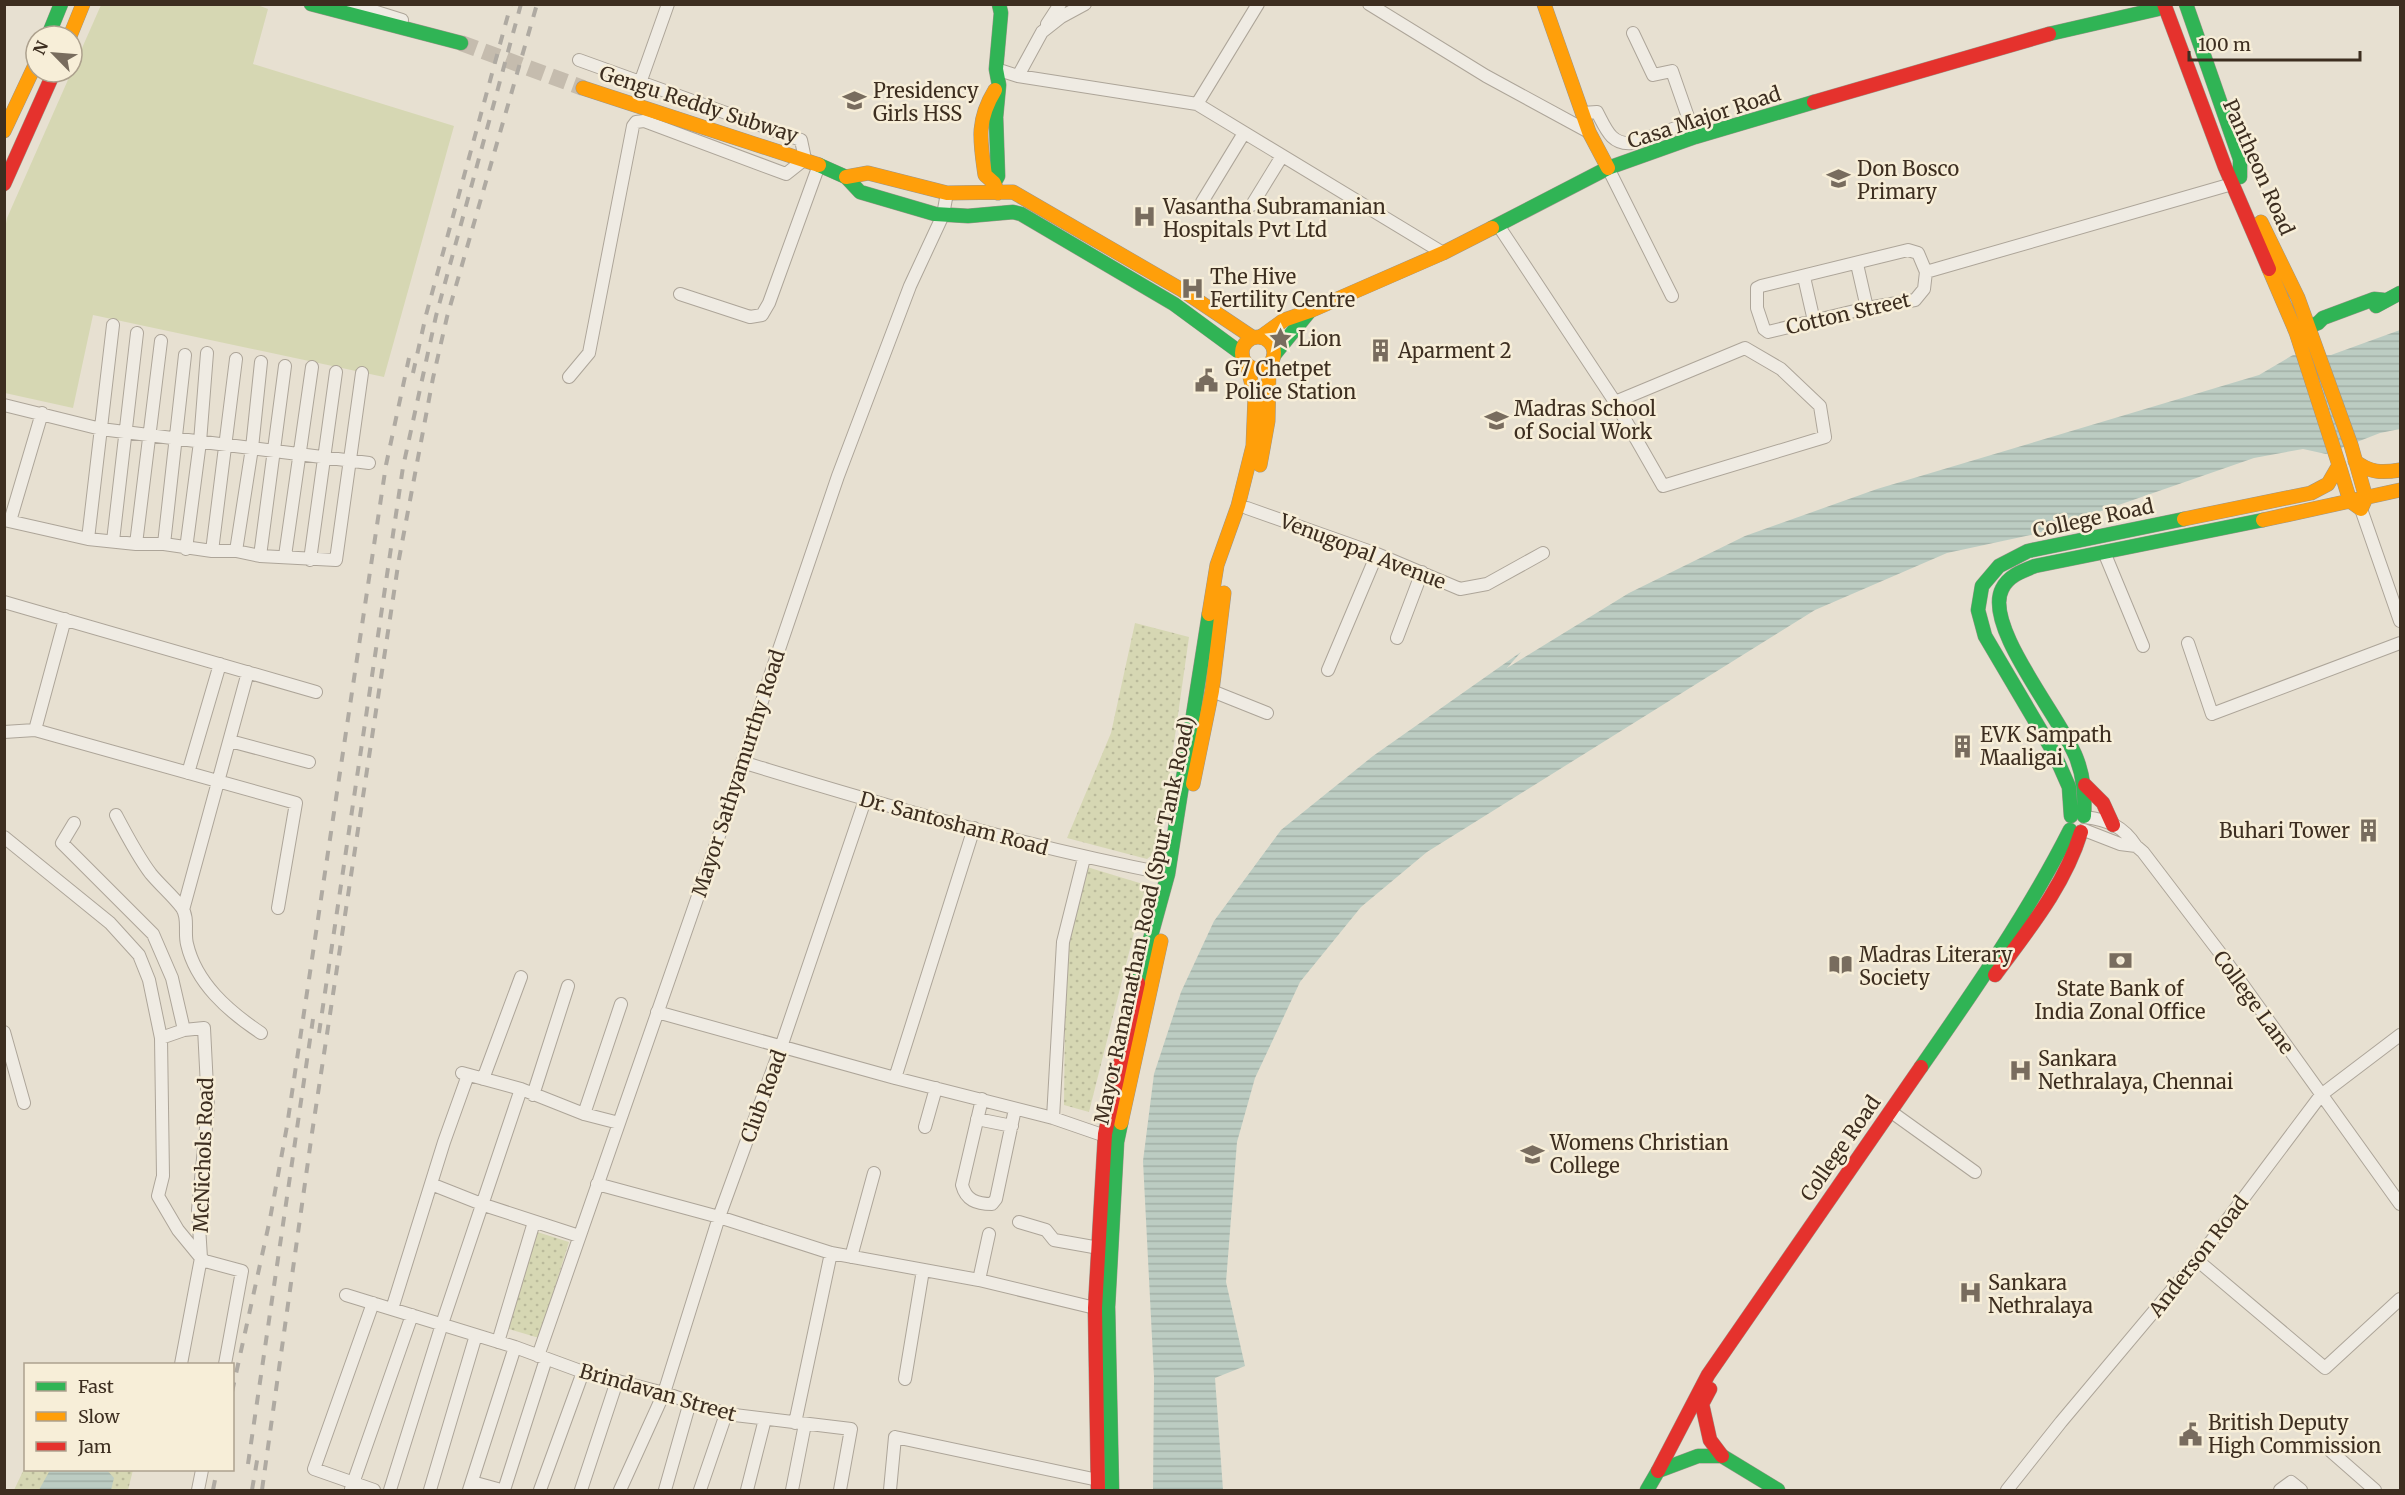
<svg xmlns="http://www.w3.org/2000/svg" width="2405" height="1495" viewBox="0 0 2405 1495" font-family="Merriweather,serif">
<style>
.green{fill:url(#green-dots)}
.pitch{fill:#d6d7b3}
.water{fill:url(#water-rules)}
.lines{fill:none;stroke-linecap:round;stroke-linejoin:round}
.secondary-tunnel{stroke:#c5bcae;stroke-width:16;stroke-dasharray:16 8;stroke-linecap:butt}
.street-casing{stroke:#ada599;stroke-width:14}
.fast-casing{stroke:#9c958a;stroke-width:15}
.slow-casing{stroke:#9c958a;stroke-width:15}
.jam-casing{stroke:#9c958a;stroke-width:15}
.street{stroke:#efebe3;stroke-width:12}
.fast{stroke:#30b455;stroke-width:14}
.slow{stroke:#ff9f0a;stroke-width:14}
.jam{stroke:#e5322d;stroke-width:14}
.rail{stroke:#afaaa2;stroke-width:4;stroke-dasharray:10 10;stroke-linecap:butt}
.labels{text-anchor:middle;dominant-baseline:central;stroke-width:5;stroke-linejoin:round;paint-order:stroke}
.poi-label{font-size:20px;fill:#3d2e20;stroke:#f7eed8;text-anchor:start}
.street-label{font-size:20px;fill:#3d2e20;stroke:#f7eed8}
</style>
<defs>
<pattern id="green-dots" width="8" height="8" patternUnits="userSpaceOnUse" patternTransform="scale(1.5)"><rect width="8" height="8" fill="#d6d7b3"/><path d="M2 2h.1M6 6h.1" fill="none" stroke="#b9b99a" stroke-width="1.8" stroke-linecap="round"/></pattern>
<pattern id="water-rules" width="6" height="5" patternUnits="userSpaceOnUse" patternTransform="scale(1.5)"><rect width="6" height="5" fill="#bcccc2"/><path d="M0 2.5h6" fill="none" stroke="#a2b0a6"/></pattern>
</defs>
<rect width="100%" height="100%" fill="#e7e0d1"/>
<!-- green -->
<path class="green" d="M1135,623L1189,637L1159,849L1147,859L1067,838L1111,733Z
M1087,867L1146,885L1089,1112L1064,1105L1066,936Z
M531,1230L569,1242L539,1338L502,1327Z
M25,1467L26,1470H133L128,1490H14Z"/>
<!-- pitch -->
<path class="pitch" d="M255,4L268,9L253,64L454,126L384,377L93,315L73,408L5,393V229L7,218L101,5Z"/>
<!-- water -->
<path class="water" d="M2400,330V429L2380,433L2326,454L2303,449L2254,458L2035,534L1947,553L1815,610L1427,852L1361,907L1300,982L1255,1078L1237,1142L1226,1282L1245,1366L1215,1378L1223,1490H1153L1154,1377L1143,1161L1154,1074L1181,992L1214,921L1281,830L1373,756L1521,652L1507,668L1629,593L1745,536L1877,489L2259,375L2293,355H2331Z
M50,1470H107L114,1478L111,1490H39Z"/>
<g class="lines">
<!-- secondary-tunnel -->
<path class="secondary-tunnel" d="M461,43L583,88"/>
<defs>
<path id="street" d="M351,4L402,20
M1369,4L1486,76L1589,132
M1047,24L1060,4
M1633,33L1653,75L1672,71L1695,137
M996,69L1018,76L1197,104L1443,253
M1018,76L1042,32L1061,17L1085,4
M640,83L668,4
M1197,104L1258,4
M1582,113L1597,112C1606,129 1611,145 1632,143L1690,123
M1608,168L1672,296
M1202,202L1244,133
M1252,205L1282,156
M1498,225L1615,402L1663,486L1825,437L1820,406L1781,369L1745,348L1615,402
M1857,264L1867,308
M1926,272L1924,289L1915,300L1867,308L1768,332L1764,329L1757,308V288L1761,286L1908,250L1918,253L1926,272L2232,184
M1804,277L1814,321
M680,294L750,317L762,315L769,303L819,165
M569,377L589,353L633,126L636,122L644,121L786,174L805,159L801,140L579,60
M4,405L101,429L369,463
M1247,508L1377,554L1460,589L1487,584L1543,553
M2361,509L2400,621
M4,520L88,539L136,544H164L212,551H236L260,556L336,560L362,373
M10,521L42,413
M88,539L113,325
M113,541L137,333
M136,544L161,341
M164,544L185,355
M186,549L200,442L207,353
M212,551L236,359
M236,551L252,448L261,362
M2104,552L2143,646
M260,556L285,366
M285,556L312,367
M310,560L336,372
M4,602L316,692
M1397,638L1422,572
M2188,643L2212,714L2400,643
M1328,670L1377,554
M1212,691L1267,713
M35,730L65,619
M4,732L35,730L296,803L278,908
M230,741L309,762
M742,762C882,805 1024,846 1168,874
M188,773L220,664
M116,815C126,834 138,857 151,874C161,886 173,896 182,908C189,918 184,932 187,944C196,983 228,1011 261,1033
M2085,817C2108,820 2123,826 2136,846
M74,823L62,843L153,934L172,978L184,1030
M2084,830L2120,844L2136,846L2143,852L2220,953L2400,1204
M4,837L110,923L139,955L149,980L161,1038L163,1176L158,1196L178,1230L201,1258L181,1364
M183,910L248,672
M657,1012L895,1078L1053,1118L1111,1138
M4,1032L24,1103
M161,1038L184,1030L204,1028L208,1107L198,1210L201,1258L205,1261L242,1271L225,1364
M462,1073L521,1089L584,1114L619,1123
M895,1078L974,828
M483,1079L521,977
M533,1095L568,986
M982,1099L962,1185C966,1200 976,1204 992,1204L996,1199L1015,1109
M584,1114L621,1004
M1897,1116L1975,1172
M1053,1118L1063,942L1084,858
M977,1119L1012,1126
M925,1127L936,1088
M431,1184L484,1205L579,1236
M597,1184L719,1217L831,1253L979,1280L1095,1308H1101
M1019,1222L1046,1230L1054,1240L1099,1248
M851,1257L874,1173
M2197,1260L2325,1368L2400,1299
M979,1280L989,1234
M346,1295L515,1347
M373,1303L314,1469L374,1490
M392,1309L444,1142L468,1075
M498,1342L534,1222
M538,1356L722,827L772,670L838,476L910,286L943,215L947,193
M905,1379L923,1270
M795,1423L831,1253
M2326,1447L2375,1490
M472,1482L501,1490
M351,1489L412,1315
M198,1490L202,1470
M390,1490L442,1324L521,1089
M430,1490L476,1335
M469,1490L515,1347L583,1372L664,1393L726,1414L851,1429L840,1490
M504,1490L546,1359
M540,1490L583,1372
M581,1490L617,1381
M620,1490L664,1393L719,1217L781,1047L865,800
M665,1490L690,1402
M700,1490L726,1414
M747,1490L765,1419
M792,1490L805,1424
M890,1490L895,1437L1098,1480
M2007,1490L2061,1422L2197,1260L2321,1095L2400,1035
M2280,1490L2291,1482L2301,1490"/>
<path id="fast" d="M311,4L461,43
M2186,4L2240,159V177
M2049,34L2158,9
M48,36L61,4
M819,165L846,177L860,192L935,214L968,216L1013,212L1021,214L1174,304L1242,354
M994,183L998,176L996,117L999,85L996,69L1001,13L999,4
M1492,228L1608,168L1695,137L1814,102
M2376,306L2400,293
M2300,330L2318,323L2323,318L2374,299L2384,300
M1274,355L1309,312
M2071,816L2069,787L2054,753L1985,636L1978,610L1982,586L1999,566L2028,551L2184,519
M2084,816C2085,795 2084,777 2076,757C2061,718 1983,626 2002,589C2008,576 2022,571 2035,566L2263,520
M1138,983L1168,874L1209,614
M1921,1067C1974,991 2028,913 2070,830
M1112,1490L1108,1307L1117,1142L1121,1123
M1647,1490L1658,1471L1698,1456H1722L1778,1490"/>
<path id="slow" d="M1544,4L1589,132L1608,168
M70,36L83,4
M583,88L819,165
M995,90C976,121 980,141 985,175L994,183L998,193
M4,131L36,63
M846,177L868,173L947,193L1013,192L1182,290L1252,337
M2261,222L2298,298L2351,445L2366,498L2361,509L2350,501L2339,465
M1262,336L1284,320L1310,311L1443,253L1492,228
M1242 353a16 16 0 1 1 32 0a16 16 0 1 1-32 0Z
M2355,461C2370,473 2382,473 2400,470
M1260,465L1268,421L1269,365
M2184,519L2311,493L2328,484L2339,465L2296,332L2269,269
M2263,520L2400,490
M1209,614L1217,565L1238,506L1253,446L1255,397L1247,365
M1193,784L1212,691L1224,593
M1121,1123L1161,941"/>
<path id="jam" d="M2164,4L2225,167L2269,269
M1814,102L2049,34
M4,184L54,72
M2085,785L2103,803L2113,825
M1995,975C2028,930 2064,887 2081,832
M1710,1389L1702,1404L1710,1440L1722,1456
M1658,1471L1708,1375L1921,1067
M1098,1490L1095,1308L1105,1134L1138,983"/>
</defs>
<!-- street casing -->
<use href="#street" class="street-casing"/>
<!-- fast casing -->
<use href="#fast" class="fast-casing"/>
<!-- slow casing -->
<use href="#slow" class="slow-casing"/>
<!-- jam casing -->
<use href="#jam" class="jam-casing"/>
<!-- street -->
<use href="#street" class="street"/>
<!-- fast -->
<use href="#fast" class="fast"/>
<!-- slow -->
<use href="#slow" class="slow"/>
<!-- jam -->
<use href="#jam" class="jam"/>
<!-- rail -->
<path class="rail" d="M413,373L426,315L511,4
M319,1033L403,467L436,316L521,4
M232,1392L270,1219L287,1126L386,465L409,358
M248,1464L313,1019
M213,1490L217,1470
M252,1490L258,1455
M262,1490L312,1133L399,559L433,378L447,317L537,4"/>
</g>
<!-- icons -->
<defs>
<symbol id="school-bare" viewBox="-9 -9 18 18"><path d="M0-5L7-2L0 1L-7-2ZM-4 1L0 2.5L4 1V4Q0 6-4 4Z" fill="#786c5e" stroke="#f7eed8" stroke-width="2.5" paint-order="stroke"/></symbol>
<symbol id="hospital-bare" viewBox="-9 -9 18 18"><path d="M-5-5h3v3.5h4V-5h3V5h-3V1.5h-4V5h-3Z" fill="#786c5e" stroke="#f7eed8" stroke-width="2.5" paint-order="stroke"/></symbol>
<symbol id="sight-bare" viewBox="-9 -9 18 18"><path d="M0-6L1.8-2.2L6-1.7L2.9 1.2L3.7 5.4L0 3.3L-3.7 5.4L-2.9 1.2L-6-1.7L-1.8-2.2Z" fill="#786c5e" stroke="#f7eed8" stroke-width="2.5" paint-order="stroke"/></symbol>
<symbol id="building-bare" viewBox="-9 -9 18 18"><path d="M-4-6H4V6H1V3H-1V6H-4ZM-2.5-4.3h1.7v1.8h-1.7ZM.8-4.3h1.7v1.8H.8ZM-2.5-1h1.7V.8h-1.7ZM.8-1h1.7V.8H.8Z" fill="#786c5e" stroke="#f7eed8" stroke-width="2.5" paint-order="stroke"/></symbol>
<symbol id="civic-bare" viewBox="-9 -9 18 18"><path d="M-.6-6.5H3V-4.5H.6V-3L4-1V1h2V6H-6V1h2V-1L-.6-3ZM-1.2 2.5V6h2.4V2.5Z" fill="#786c5e" stroke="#f7eed8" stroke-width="2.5" paint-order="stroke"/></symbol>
<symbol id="university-bare" viewBox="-9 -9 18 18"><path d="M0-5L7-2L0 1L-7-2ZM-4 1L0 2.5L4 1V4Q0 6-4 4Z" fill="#786c5e" stroke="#f7eed8" stroke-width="2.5" paint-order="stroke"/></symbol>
<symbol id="bank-bare" viewBox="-9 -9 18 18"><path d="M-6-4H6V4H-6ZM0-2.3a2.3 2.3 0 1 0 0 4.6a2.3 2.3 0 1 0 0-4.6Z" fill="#786c5e" stroke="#f7eed8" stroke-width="2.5" paint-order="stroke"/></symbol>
<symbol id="library-bare" viewBox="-9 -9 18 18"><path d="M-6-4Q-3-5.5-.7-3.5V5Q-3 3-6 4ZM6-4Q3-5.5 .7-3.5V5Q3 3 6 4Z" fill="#786c5e" stroke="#f7eed8" stroke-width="2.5" paint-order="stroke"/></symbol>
</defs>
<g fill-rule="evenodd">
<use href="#school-bare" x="838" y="84" width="33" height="33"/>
<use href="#school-bare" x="1822" y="162" width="33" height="33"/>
<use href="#hospital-bare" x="1128" y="200" width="33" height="33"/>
<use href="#hospital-bare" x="1176" y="272" width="33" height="33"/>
<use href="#sight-bare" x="1264" y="322" width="33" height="33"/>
<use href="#building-bare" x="1364" y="334" width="33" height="33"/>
<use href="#civic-bare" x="1190" y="364" width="33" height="33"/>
<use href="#university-bare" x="1480" y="404" width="33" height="33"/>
<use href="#building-bare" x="1946" y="730" width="33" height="33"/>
<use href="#building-bare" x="2352" y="814" width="33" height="33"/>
<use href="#bank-bare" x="2104" y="944" width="33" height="33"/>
<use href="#library-bare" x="1824" y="948" width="33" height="33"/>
<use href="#hospital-bare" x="2004" y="1054" width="33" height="33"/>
<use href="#university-bare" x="1516" y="1138" width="33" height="33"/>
<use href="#hospital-bare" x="1954" y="1276" width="33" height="33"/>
<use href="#civic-bare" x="2174" y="1418" width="33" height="33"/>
</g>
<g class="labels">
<!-- poi labels -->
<g class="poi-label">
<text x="873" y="90">Presidency<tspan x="873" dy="23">Girls HSS</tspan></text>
<text x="1857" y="168">Don Bosco<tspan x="1857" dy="23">Primary</tspan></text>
<text x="1163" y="206">Vasantha Subramanian<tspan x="1163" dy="23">Hospitals Pvt Ltd</tspan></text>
<text x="1210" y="276">The Hive<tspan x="1210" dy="23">Fertility Centre</tspan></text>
<text x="1298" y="338">Lion</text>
<text x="1398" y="350">Aparment 2</text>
<text x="1225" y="368">G7 Chetpet<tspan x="1225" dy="23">Police Station</tspan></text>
<text x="1514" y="408">Madras School<tspan x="1514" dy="23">of Social Work</tspan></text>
<text x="1980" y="734">EVK Sampath<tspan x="1980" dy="23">Maaligai</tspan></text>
<text x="2350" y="830" text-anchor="end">Buhari Tower</text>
<text x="1859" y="954">Madras Literary<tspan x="1859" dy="23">Society</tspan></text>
<text x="2120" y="988" text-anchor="middle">State Bank of<tspan x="2120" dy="23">India Zonal Office</tspan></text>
<text x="2038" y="1058">Sankara<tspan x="2038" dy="23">Nethralaya, Chennai</tspan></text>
<text x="1550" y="1142">Womens Christian<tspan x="1550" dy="23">College</tspan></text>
<text x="1988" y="1282">Sankara<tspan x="1988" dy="23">Nethralaya</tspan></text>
<text x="2208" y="1422">British Deputy<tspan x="2208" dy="23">High Commission</tspan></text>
</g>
<!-- street labels -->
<g class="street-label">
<text transform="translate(699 104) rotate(18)">Gengu Reddy Subway</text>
<text transform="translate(1704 117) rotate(-18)">Casa Major Road</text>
<text transform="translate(2259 167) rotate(66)">Pantheon Road</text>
<text transform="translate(1848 313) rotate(-13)">Cotton Street</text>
<text transform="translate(2093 518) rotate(-12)">College Road</text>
<text transform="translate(1363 551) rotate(21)">Venugopal Avenue</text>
<text transform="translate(738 773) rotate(-72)">Mayor Sathyamurthy Road</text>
<text transform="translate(954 823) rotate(15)">Dr. Santosham Road</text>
<text transform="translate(1144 920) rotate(-78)">Mayor Ramanathan Road (Spur Tank Road)</text>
<text transform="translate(2254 1002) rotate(54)">College Lane</text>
<text transform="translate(763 1096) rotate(-70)">Club Road</text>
<text transform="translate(1840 1148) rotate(-55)">College Road</text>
<text transform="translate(203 1155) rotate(-88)">McNichols Road</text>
<text transform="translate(2198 1256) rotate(-52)">Anderson Road</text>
<text transform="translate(658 1392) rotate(16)">Brindavan Street</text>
</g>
</g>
<!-- border -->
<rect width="2405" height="1495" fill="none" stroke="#3d2e20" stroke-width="12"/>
<!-- legend -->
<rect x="24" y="1363" width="210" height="108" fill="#f7eed8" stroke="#ada18e" stroke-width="1.5"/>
<rect x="36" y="1382" width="30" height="9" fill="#30b455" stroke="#ada18e" stroke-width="1.5"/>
<text x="78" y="1393" font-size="18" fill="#3d2e20">Fast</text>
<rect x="36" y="1412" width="30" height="9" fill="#ff9f0a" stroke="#ada18e" stroke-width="1.5"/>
<text x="78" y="1423" font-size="18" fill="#3d2e20">Slow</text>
<rect x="36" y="1442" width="30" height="9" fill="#e5322d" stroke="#ada18e" stroke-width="1.5"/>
<text x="78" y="1453" font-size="18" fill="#3d2e20">Jam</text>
<!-- north arrow -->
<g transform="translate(54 54) rotate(295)"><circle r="28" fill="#f7eed8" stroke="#ada18e" stroke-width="1.5"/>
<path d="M0-4.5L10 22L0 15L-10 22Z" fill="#786c5e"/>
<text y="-9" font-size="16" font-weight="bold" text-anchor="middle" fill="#3d2e20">N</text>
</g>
<!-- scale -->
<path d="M2189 51v9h171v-9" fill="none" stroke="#3d2e20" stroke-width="3"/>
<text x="2198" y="51" font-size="18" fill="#3d2e20" stroke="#f7eed8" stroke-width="4.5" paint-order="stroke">100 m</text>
</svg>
